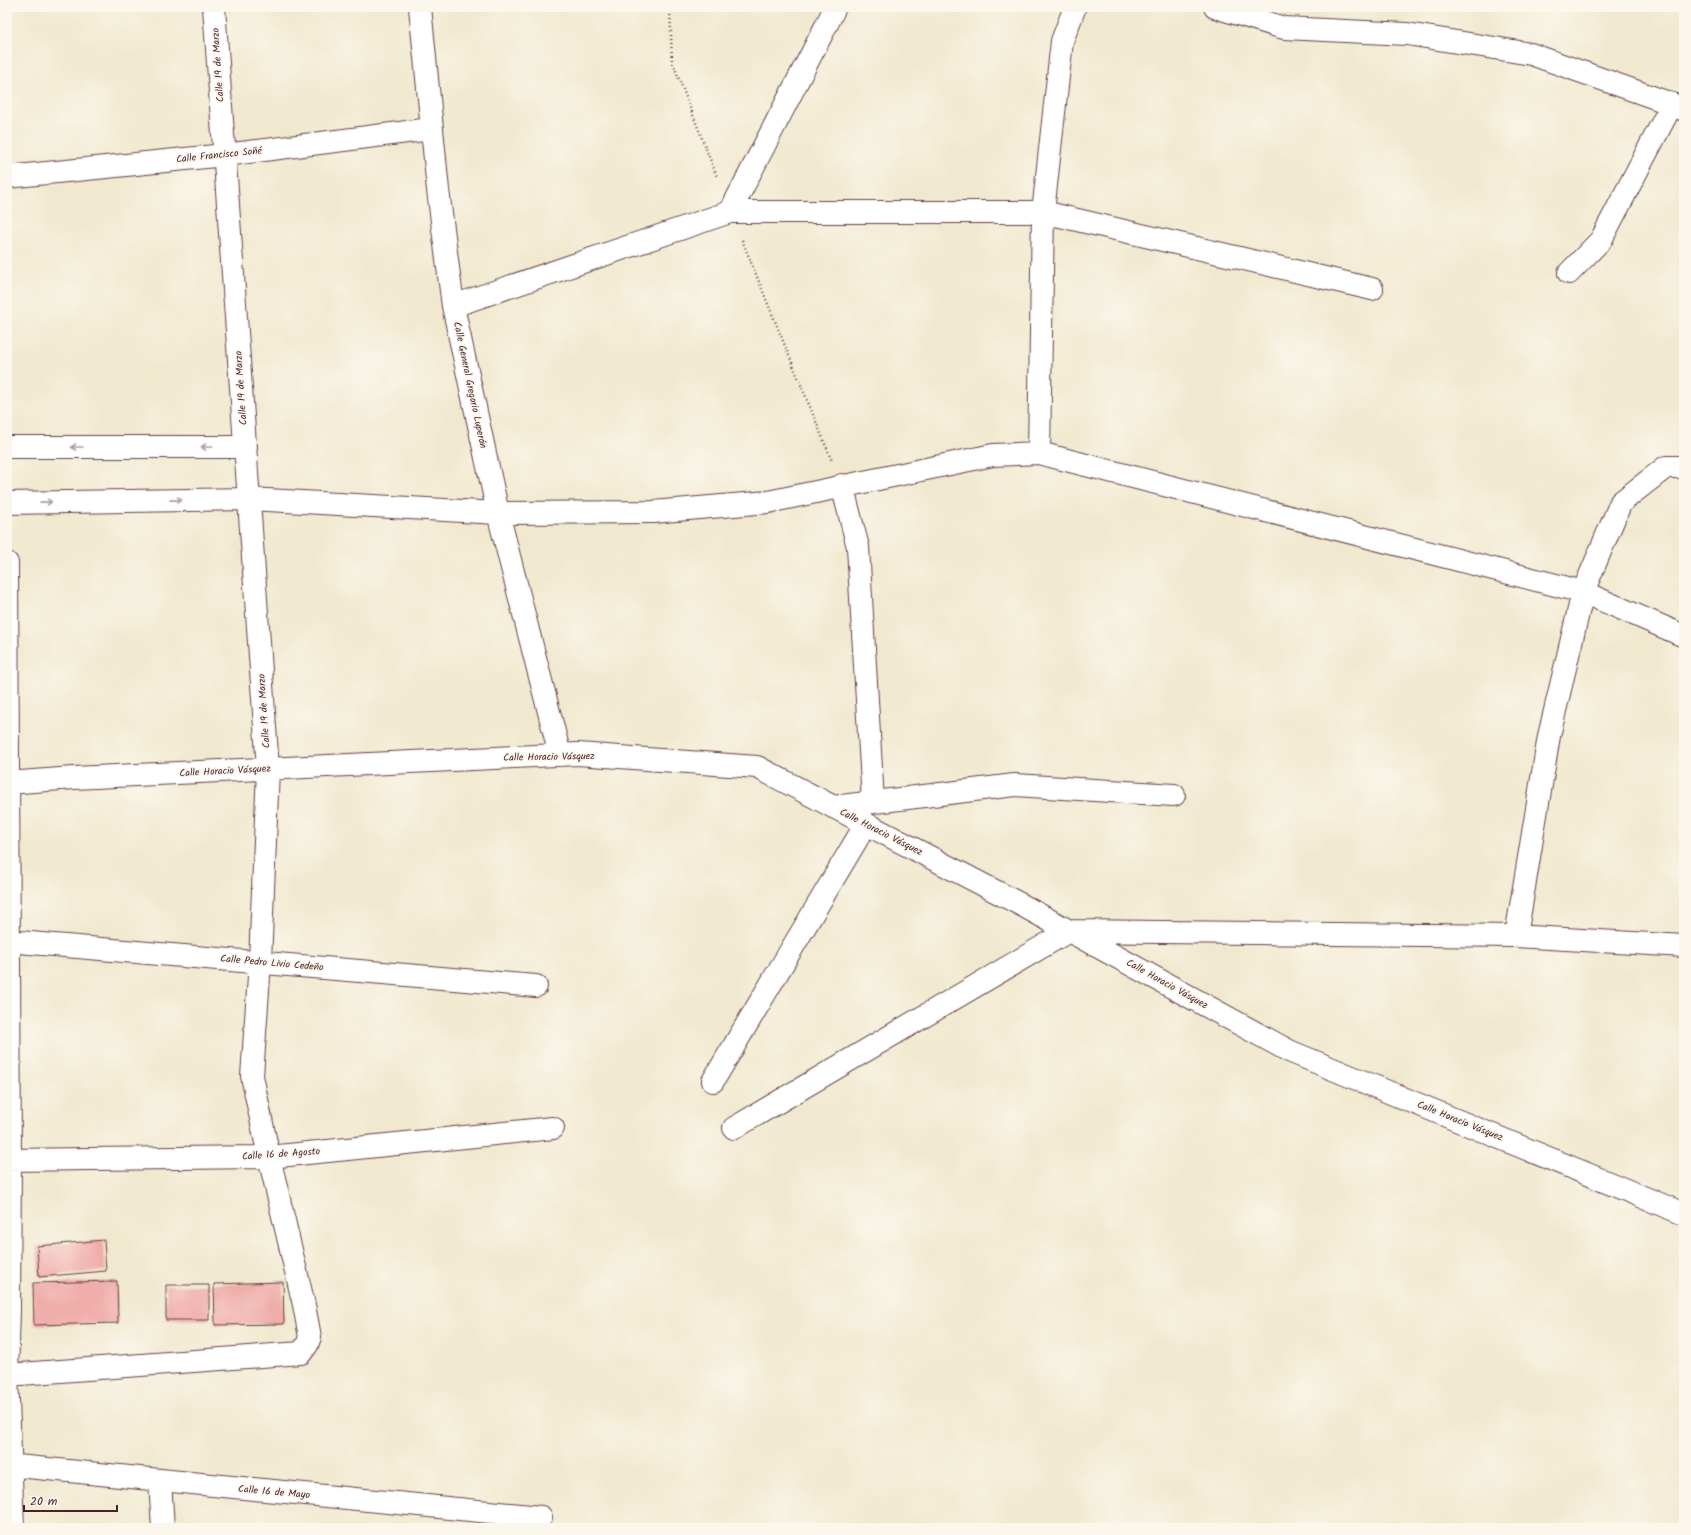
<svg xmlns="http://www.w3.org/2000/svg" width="1691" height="1535" viewBox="0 0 1691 1535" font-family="Kalam,sans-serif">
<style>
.building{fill:#f0aeaa}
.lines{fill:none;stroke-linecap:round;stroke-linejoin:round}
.minor-casing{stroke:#633d44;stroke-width:24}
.path{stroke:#633d44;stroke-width:2.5;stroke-dasharray:1 3;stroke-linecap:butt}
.minor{stroke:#fff;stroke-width:22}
.oneway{stroke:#ae9aa0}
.labels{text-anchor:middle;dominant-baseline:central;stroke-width:3.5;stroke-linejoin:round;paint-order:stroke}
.street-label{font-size:10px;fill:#4a1f2b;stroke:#fbf7ec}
</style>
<rect width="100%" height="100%" fill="#fbf7ec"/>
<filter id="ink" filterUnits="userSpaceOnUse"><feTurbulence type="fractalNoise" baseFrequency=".025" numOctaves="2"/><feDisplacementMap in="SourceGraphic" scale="8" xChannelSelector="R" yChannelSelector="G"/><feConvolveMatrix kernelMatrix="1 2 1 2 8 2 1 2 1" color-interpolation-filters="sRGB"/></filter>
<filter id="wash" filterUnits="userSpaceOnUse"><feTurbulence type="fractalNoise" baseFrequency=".012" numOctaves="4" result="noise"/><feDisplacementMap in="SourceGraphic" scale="16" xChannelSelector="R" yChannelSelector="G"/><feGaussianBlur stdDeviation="0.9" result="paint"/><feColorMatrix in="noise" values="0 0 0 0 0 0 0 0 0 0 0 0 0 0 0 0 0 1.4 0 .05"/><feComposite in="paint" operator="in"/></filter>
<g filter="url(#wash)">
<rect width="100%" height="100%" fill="#f0e9cf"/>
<g id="blocks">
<!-- building -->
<path class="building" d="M104,1240L106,1271L39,1277L37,1246Z
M117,1281L118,1323L34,1325L33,1283Z
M283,1282L284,1324L215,1325L214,1284Z
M166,1285H209V1320H166Z"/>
</g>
</g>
<g filter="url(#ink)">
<use href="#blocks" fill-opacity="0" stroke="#633d44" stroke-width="1"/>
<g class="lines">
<defs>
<path id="minor" d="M420,7L438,190L453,306L498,513L560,755
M1215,7L1284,28L1407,34L1531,54L1672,104L1684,110
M7,177L225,155L431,129
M730,212L828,22L835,7
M1569,273L1601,240L1672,104
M453,306L730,212H1043L1372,289
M7,447H246
M1039,453L1043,212L1062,41L1075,7
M842,485L858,547L873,802
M7,503L249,499L498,513L653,512L768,502L993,455L1039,453L1583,592L1684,636
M7,563L10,1160L9,1310L7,1375L13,1528
M7,783L74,778L578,754L757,767L1018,903L1289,1051L1684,1214
M833,807L1015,785L1174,795
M1516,936L1549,736L1583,592L1621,502L1666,467H1684
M7,941L536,986
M713,1081L866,824
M734,1128L1069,931L1516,936L1684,946
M7,1160L269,1157L553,1128
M7,1375L301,1353L307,1345L310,1337L304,1305L269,1157L252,1076L260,962L268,769L214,7
M7,1465L541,1517
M160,1481L163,1528"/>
</defs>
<!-- minor casing -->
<use href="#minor" class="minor-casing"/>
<!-- path -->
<path class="path" d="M670,7L672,61L717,177
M742,240L832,461"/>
<!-- minor -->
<use href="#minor" class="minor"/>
</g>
<!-- one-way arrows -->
<defs><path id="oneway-shaft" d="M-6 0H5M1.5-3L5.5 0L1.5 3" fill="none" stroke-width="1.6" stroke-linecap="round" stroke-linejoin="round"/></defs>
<g class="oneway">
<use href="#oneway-shaft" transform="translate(77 447) rotate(180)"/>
<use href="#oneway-shaft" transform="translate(207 447) rotate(180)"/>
<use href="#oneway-shaft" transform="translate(176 500) rotate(-1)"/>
<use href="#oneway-shaft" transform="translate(46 502) rotate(-1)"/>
</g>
</g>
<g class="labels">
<!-- street labels -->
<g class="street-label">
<text transform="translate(218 65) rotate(-94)">Calle 19 de Marzo</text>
<text transform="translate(219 155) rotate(-6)">Calle Francisco Soñé</text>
<text transform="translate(470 385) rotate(78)">Calle General Gregorio Luperón</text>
<text transform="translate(241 388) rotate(-94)">Calle 19 de Marzo</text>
<text transform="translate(264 711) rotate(-94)">Calle 19 de Marzo</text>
<text transform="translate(549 757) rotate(-1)">Calle Horacio Vásquez</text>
<text transform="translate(225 771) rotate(-3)">Calle Horacio Vásquez</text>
<text transform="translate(881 832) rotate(27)">Calle Horacio Vásquez</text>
<text transform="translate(272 963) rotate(5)">Calle Pedro Livio Cedeño</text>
<text transform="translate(1167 984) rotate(29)">Calle Horacio Vásquez</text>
<text transform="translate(1460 1121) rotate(22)">Calle Horacio Vásquez</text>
<text transform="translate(281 1154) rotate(-4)">Calle 16 de Agosto</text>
<text transform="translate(274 1492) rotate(5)">Calle 16 de Mayo</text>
</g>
</g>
<!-- margin -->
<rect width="1691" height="1535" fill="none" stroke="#fbf7ec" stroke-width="24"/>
<!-- scale -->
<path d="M24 1505v6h93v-6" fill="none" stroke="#4a1f2b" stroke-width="2"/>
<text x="30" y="1505" font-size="12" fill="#4a1f2b" stroke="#fbf7ec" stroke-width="3" paint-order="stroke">20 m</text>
</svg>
